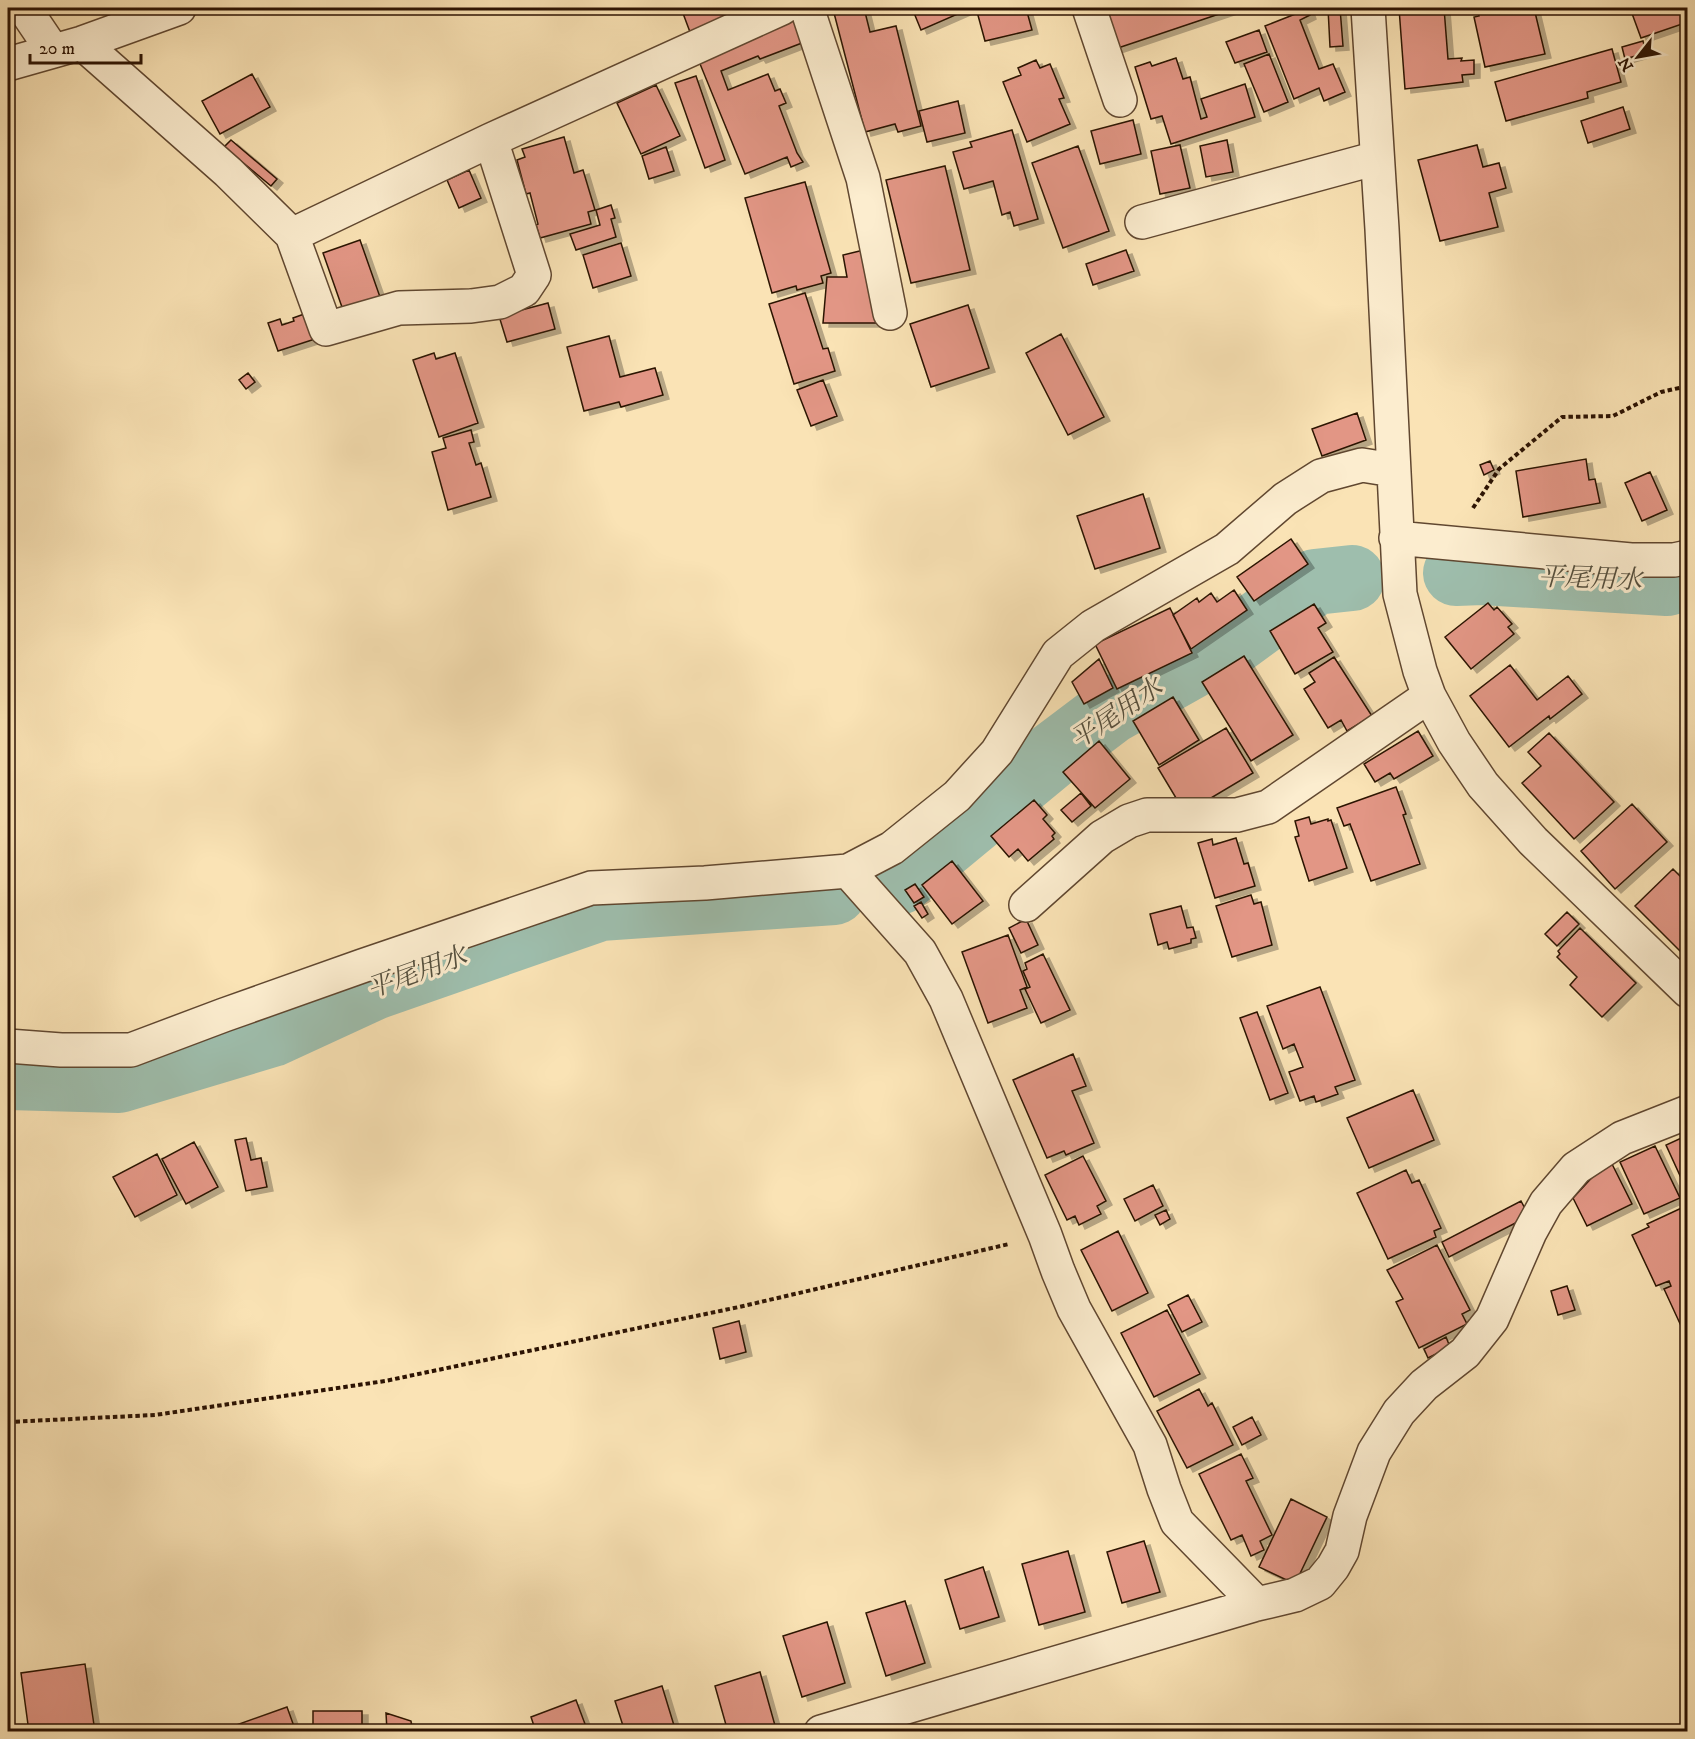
<svg xmlns="http://www.w3.org/2000/svg" width="1695" height="1739" viewBox="0 0 1695 1739" font-family="'IM FELL DW Pica','Noto Serif JP',serif">
<style>
.lines{fill:none;stroke-linecap:round;stroke-linejoin:round}
.river{stroke:#9ebead;stroke-width:66}
.building{fill:#e29685;stroke:#2c1303;stroke-width:1.5;filter:url(#shadow)}
.minor-casing{stroke:#604730;stroke-width:36}
.path{stroke:#2c1303;stroke-width:4;stroke-dasharray:4.5 3;stroke-linecap:butt}
.minor{stroke:#fcedcf;stroke-width:33}
.labels{text-anchor:middle;dominant-baseline:central;stroke-width:6;stroke-linejoin:round;paint-order:stroke}
.water-label{font-size:26px;font-style:italic;fill:#544f3e;stroke:#fcedcf}
</style>
<defs>
<filter id="shadow"><feDropShadow dx="6" dy="4" stdDeviation="0" flood-color="#0004"/></filter>
</defs>
<rect width="100%" height="100%" fill="#fae3b5"/>
<filter id="stains"><feTurbulence type="fractalNoise" baseFrequency=".00333" numOctaves="4"/><feColorMatrix values="0 0 0 0 .2 0 0 0 0 .09 0 0 0 0 .02 0 0 0 .5 -.17"/></filter>
<radialGradient id="worn" r=".72"><stop offset=".6" stop-color="#630" stop-opacity="0"/><stop offset="1" stop-color="#630" stop-opacity=".3"/></radialGradient>
<g class="lines">
<!-- river -->
<path class="river" d="M1456,573L1482,572L1667,583L1688,577
M899,882L1054,754L1111,711L1232,643L1315,582L1352,578
M8,1077L119,1080L272,1034L374,987L600,908L834,892"/>
</g>
<!-- building -->
<path class="building" d="M681,8H721L725,19L690,32Z
M854,8H864L870,32L896,26L921,126L898,132L895,124L865,132L834,13Z
M912,8H966L967,10L921,30Z
M976,8H1026L1032,30L985,41Z
M1104,8H1237L1115,49Z
M1328,8H1340L1343,46L1330,47Z
M1399,8H1444L1448,59L1462,58L1461,61L1474,60V74L1462,75L1463,82L1405,89Z
M1477,8H1534L1545,54L1485,67L1474,17L1479,16Z
M1630,8H1688V22L1641,38Z
M1308,9L1310,15L1300,20L1319,69L1333,64L1345,92L1324,101L1319,88L1294,99L1265,26Z
M803,10L815,38L760,59L758,56L721,71L728,90L768,74L775,91L780,89L786,103L779,106L797,153L803,162L791,167L787,157L745,174L698,59Z
M1259,30L1267,52L1235,63L1226,42Z
M1643,41L1646,53L1625,59L1622,47Z
M1612,49L1621,82L1587,92L1588,98L1506,121L1495,82Z
M1269,54L1288,102L1264,112L1244,64Z
M1176,58L1183,79L1190,77L1201,119L1207,117L1201,99L1245,84L1255,117L1171,144L1162,116L1151,119L1135,67L1150,62L1152,66Z
M1036,60L1040,68L1050,64L1064,98L1059,99L1070,124L1027,142L1003,82L1021,75L1018,68Z
M252,74L270,107L220,134L202,101Z
M696,76L725,160L705,168L675,83Z
M656,85L680,136L641,154L617,103Z
M958,101L965,133L927,142L919,111Z
M1623,107L1630,129L1588,143L1581,121Z
M1133,120L1141,154L1100,164L1091,131Z
M1012,130L1038,219L1014,226L1010,212L1002,215L993,181L964,189L953,152L972,147L970,142Z
M564,137L574,173L583,170L595,210L588,212L591,224L540,238L536,225L538,224L530,193L526,194L517,160L525,157L522,149Z
M231,140L277,179L271,186L224,147Z
M1227,140L1233,172L1206,177L1200,146Z
M1180,145L1190,188L1160,194L1151,151Z
M1477,145L1483,167L1499,163L1506,188L1489,193L1498,227L1440,241L1418,160Z
M1078,146L1109,231L1063,248L1032,163Z
M666,147L674,171L649,179L642,156Z
M945,166L970,270L911,283L886,180Z
M469,170L481,198L459,208L447,180Z
M805,182L831,273L821,276L823,283L797,290L796,286L772,293L745,198Z
M611,205L615,218L611,219L616,237L576,250L570,234L600,225L596,210Z
M360,240L380,297L343,310L323,253Z
M621,243L631,276L593,288L583,255Z
M868,249L879,323H823L827,277H847L843,255Z
M1126,250L1134,271L1093,285L1086,264Z
M805,293L823,349L828,348L835,371L794,384L769,304Z
M548,303L555,329L507,342L499,316Z
M968,305L989,368L931,387L910,324Z
M307,313L315,339L278,351L268,323L280,319L282,325L294,321L293,318Z
M1061,334L1104,417L1068,435L1026,353Z
M609,336L620,377L655,368L663,395L621,407L619,402L584,411L567,347Z
M434,353L436,359L455,353L478,423L439,437L413,360Z
M248,373L255,382L246,389L239,380Z
M823,380L837,416L811,426L797,390Z
M1357,413L1366,440L1322,456L1312,429Z
M471,430L474,442L469,443L476,465L481,463L491,497L448,510L432,452L446,448L443,438Z
M1586,459L1589,480L1595,479L1600,503L1523,517L1516,471Z
M1490,461L1494,470L1484,475L1480,465Z
M1650,472L1667,510L1642,521L1625,483Z
M1143,494L1160,548L1095,569L1077,516Z
M1291,539L1308,564L1254,601L1237,577Z
M1234,590L1247,610L1191,649L1173,615L1197,598L1199,602L1211,593L1217,602Z
M1488,603L1494,610L1497,607L1512,624L1508,627L1514,634L1471,669L1445,637Z
M1314,604L1326,623L1318,628L1333,652L1295,674L1270,631Z
M1170,608L1192,653L1117,689L1095,644Z
M1244,656L1293,735L1251,761L1202,682Z
M1334,657L1372,716L1347,731L1341,720L1328,728L1304,689L1315,682L1309,673Z
M1099,659L1113,688L1084,704L1072,682Z
M1510,665L1537,700L1568,676L1582,694L1550,719L1549,716L1509,747L1470,696Z
M1173,697L1199,740L1159,765L1133,721Z
M1226,728L1253,773L1211,798H1176L1158,768Z
M1418,731L1433,756L1394,779L1390,773L1375,782L1364,764Z
M1549,733L1614,802L1574,839L1522,783L1541,766L1528,752Z
M1099,741L1130,779L1095,808L1063,772Z
M1396,787L1406,814L1403,815L1420,864L1371,881L1350,824L1344,826L1337,808Z
M1081,793L1091,806L1072,822L1061,810Z
M1034,800L1047,815L1043,819L1055,833L1052,836L1054,839L1028,861L1018,849L1009,857L991,836Z
M1632,804L1667,842L1615,889L1581,851Z
M1309,817L1311,824L1328,819V821L1331,820L1347,868L1309,881L1295,837L1299,836L1295,821Z
M1236,838L1244,864L1248,863L1255,886L1215,898L1198,843L1212,839L1213,845Z
M952,861L983,901L952,924L922,885Z
M1673,869L1688,884V959L1635,906Z
M915,884L924,897L914,903L905,890Z
M1251,895L1254,904L1261,902L1272,945L1232,957L1216,906Z
M921,902L928,914L922,918L914,906Z
M1181,906L1187,928L1193,927L1196,938L1191,939V943L1169,949L1167,942L1158,945L1150,914Z
M1567,912L1579,924L1557,946L1545,934Z
M1026,919L1038,945L1021,953L1009,928Z
M1580,928L1636,983L1602,1017L1570,985L1577,977L1557,957L1560,954L1558,951Z
M1008,935L1027,987L1020,990L1027,1008L988,1023L962,952Z
M1043,954L1070,1010L1041,1023L1025,989L1030,987L1023,971L1027,969L1025,963Z
M1320,987L1355,1080L1335,1087L1338,1094L1316,1102L1314,1096L1300,1101L1289,1072L1303,1067L1294,1044L1283,1049L1267,1006Z
M1257,1012L1288,1093L1270,1100L1240,1018Z
M1073,1054L1086,1086L1072,1091L1094,1143L1066,1155L1064,1151L1047,1158L1013,1080Z
M1413,1090L1434,1140L1369,1168L1347,1118Z
M1688,1135V1177L1682,1180L1666,1145Z
M246,1138L251,1160L261,1158L267,1187L246,1191L235,1140Z
M194,1142L218,1187L186,1204L162,1159Z
M1655,1146L1680,1198L1644,1214L1620,1162Z
M157,1154L177,1195L135,1217L113,1177Z
M1083,1156L1106,1201L1097,1206L1101,1214L1079,1225L1075,1216L1067,1220L1045,1175Z
M1612,1164L1632,1204L1587,1226L1573,1198L1598,1171Z
M1406,1170L1412,1183L1419,1180L1441,1228L1434,1231L1436,1237L1388,1259L1357,1193Z
M1153,1185L1163,1206L1135,1221L1124,1199Z
M1521,1201L1529,1216L1449,1257L1442,1242Z
M1688,1205V1327L1682,1328L1664,1289L1671,1286L1669,1281L1656,1286L1632,1235L1649,1227L1647,1224Z
M1166,1210L1170,1219L1160,1225L1155,1215Z
M1118,1231L1148,1293L1112,1311L1081,1250Z
M1437,1245L1470,1310L1462,1314L1467,1324L1419,1348L1396,1302L1403,1299L1387,1270Z
M1567,1286L1575,1310L1558,1315L1551,1291Z
M1188,1295L1202,1322L1182,1332L1168,1305Z
M1167,1310L1200,1374L1154,1397L1121,1333Z
M739,1321L746,1352L720,1359L713,1328Z
M1446,1337L1450,1347L1428,1358L1424,1349Z
M1199,1389L1208,1406L1212,1403L1233,1445L1187,1468L1157,1411Z
M1252,1417L1261,1435L1242,1445L1233,1427Z
M1241,1454L1253,1478L1246,1481L1272,1535L1260,1541L1264,1550L1251,1556L1242,1535L1231,1540L1199,1474Z
M1291,1499L1327,1517L1295,1584L1259,1567Z
M1144,1541L1160,1592L1122,1603L1107,1552Z
M1068,1551L1085,1612L1039,1625L1022,1564Z
M983,1567L999,1617L960,1629L945,1580Z
M905,1601L925,1663L886,1676L866,1613Z
M827,1622L845,1683L802,1697L783,1636Z
M85,1664L94,1725L45,1732H29L21,1673Z
M760,1672L776,1729L768,1732H728L715,1686Z
M662,1686L676,1732H625L615,1701Z
M576,1700L588,1732H536L531,1717Z
M287,1707L296,1732H229L228,1728Z
M313,1711H362V1729H368V1732H313Z
M386,1713L411,1721L412,1729L387,1731Z"/>
<g class="lines">
<defs>
<path id="minor" d="M24,8L53,51
M807,8L863,178L890,313
M1089,8L1120,100
M1368,8L1382,229L1400,594L1420,671L1429,696L1454,742L1483,785L1533,841L1688,991
M82,43L228,172L292,235L491,140L782,8
M8,64L82,43L179,8
M1142,222L1377,158
M292,235L326,329L399,308L471,306L500,302L524,290L534,275L491,140
M1396,538L1631,560H1674L1688,557
M848,871L920,952L946,999L1045,1235L1058,1271L1074,1309L1150,1445L1164,1489L1177,1522L1257,1604
M1026,905L1102,837L1129,821L1147,815H1237L1268,807L1429,696
M8,1046L61,1050H131L224,1015L362,966L591,888L705,883L848,871L892,848L957,796L997,752L1058,654L1093,626L1227,549L1285,499L1321,476L1362,465L1393,470
M821,1732L1257,1604L1295,1595L1320,1583L1333,1567L1342,1551L1350,1516L1374,1452L1399,1412L1424,1385L1465,1353L1492,1319L1530,1232L1546,1203L1576,1168L1622,1138L1688,1112"/>
</defs>
<!-- minor casing -->
<use href="#minor" class="minor-casing"/>
<!-- path -->
<path class="path" d="M1473,508L1499,469L1562,417L1613,416L1661,392L1688,386
M8,1422L155,1415L385,1381L739,1307L1009,1244"/>
<!-- minor -->
<use href="#minor" class="minor"/>
</g>
<g class="labels">
<!-- water labels -->
<g class="water-label">
<text transform="translate(1590 579) rotate(2)">平尾用水</text>
<text transform="translate(1117 714) rotate(-34)">平尾用水</text>
<text transform="translate(417 973) rotate(-20)">平尾用水</text>
</g>
</g>
<!-- margin -->
<rect width="1695" height="1739" fill="none" stroke="#fae3b5" stroke-width="30"/>
<rect x="9" y="9" width="1677" height="1721" fill="none" stroke="#2c1303" stroke-width="3"/>
<rect x="15" y="15" width="1665" height="1709" fill="none" stroke="#2c1303" stroke-width="1.5"/>
<!-- north arrow -->
<g transform="translate(1638 57) rotate(239)" stroke="#fcedcf" stroke-width="4.5" paint-order="stroke">
<path d="M0-4.5L10 22L0 15L-10 22Z" fill="#2c1303"/>
<text y="-9" font-size="16" font-weight="bold" text-anchor="middle" fill="#2c1303">N</text>
</g>
<!-- scale -->
<path d="M30 54v9h111v-9" fill="none" stroke="#2c1303" stroke-width="3"/>
<text x="39" y="54" font-size="18" fill="#2c1303" stroke="#fcedcf" stroke-width="4.5" paint-order="stroke">20 m</text>
<rect width="100%" height="100%" filter="url(#stains)"/>
<rect width="100%" height="100%" fill="url(#worn)"/>
</svg>
